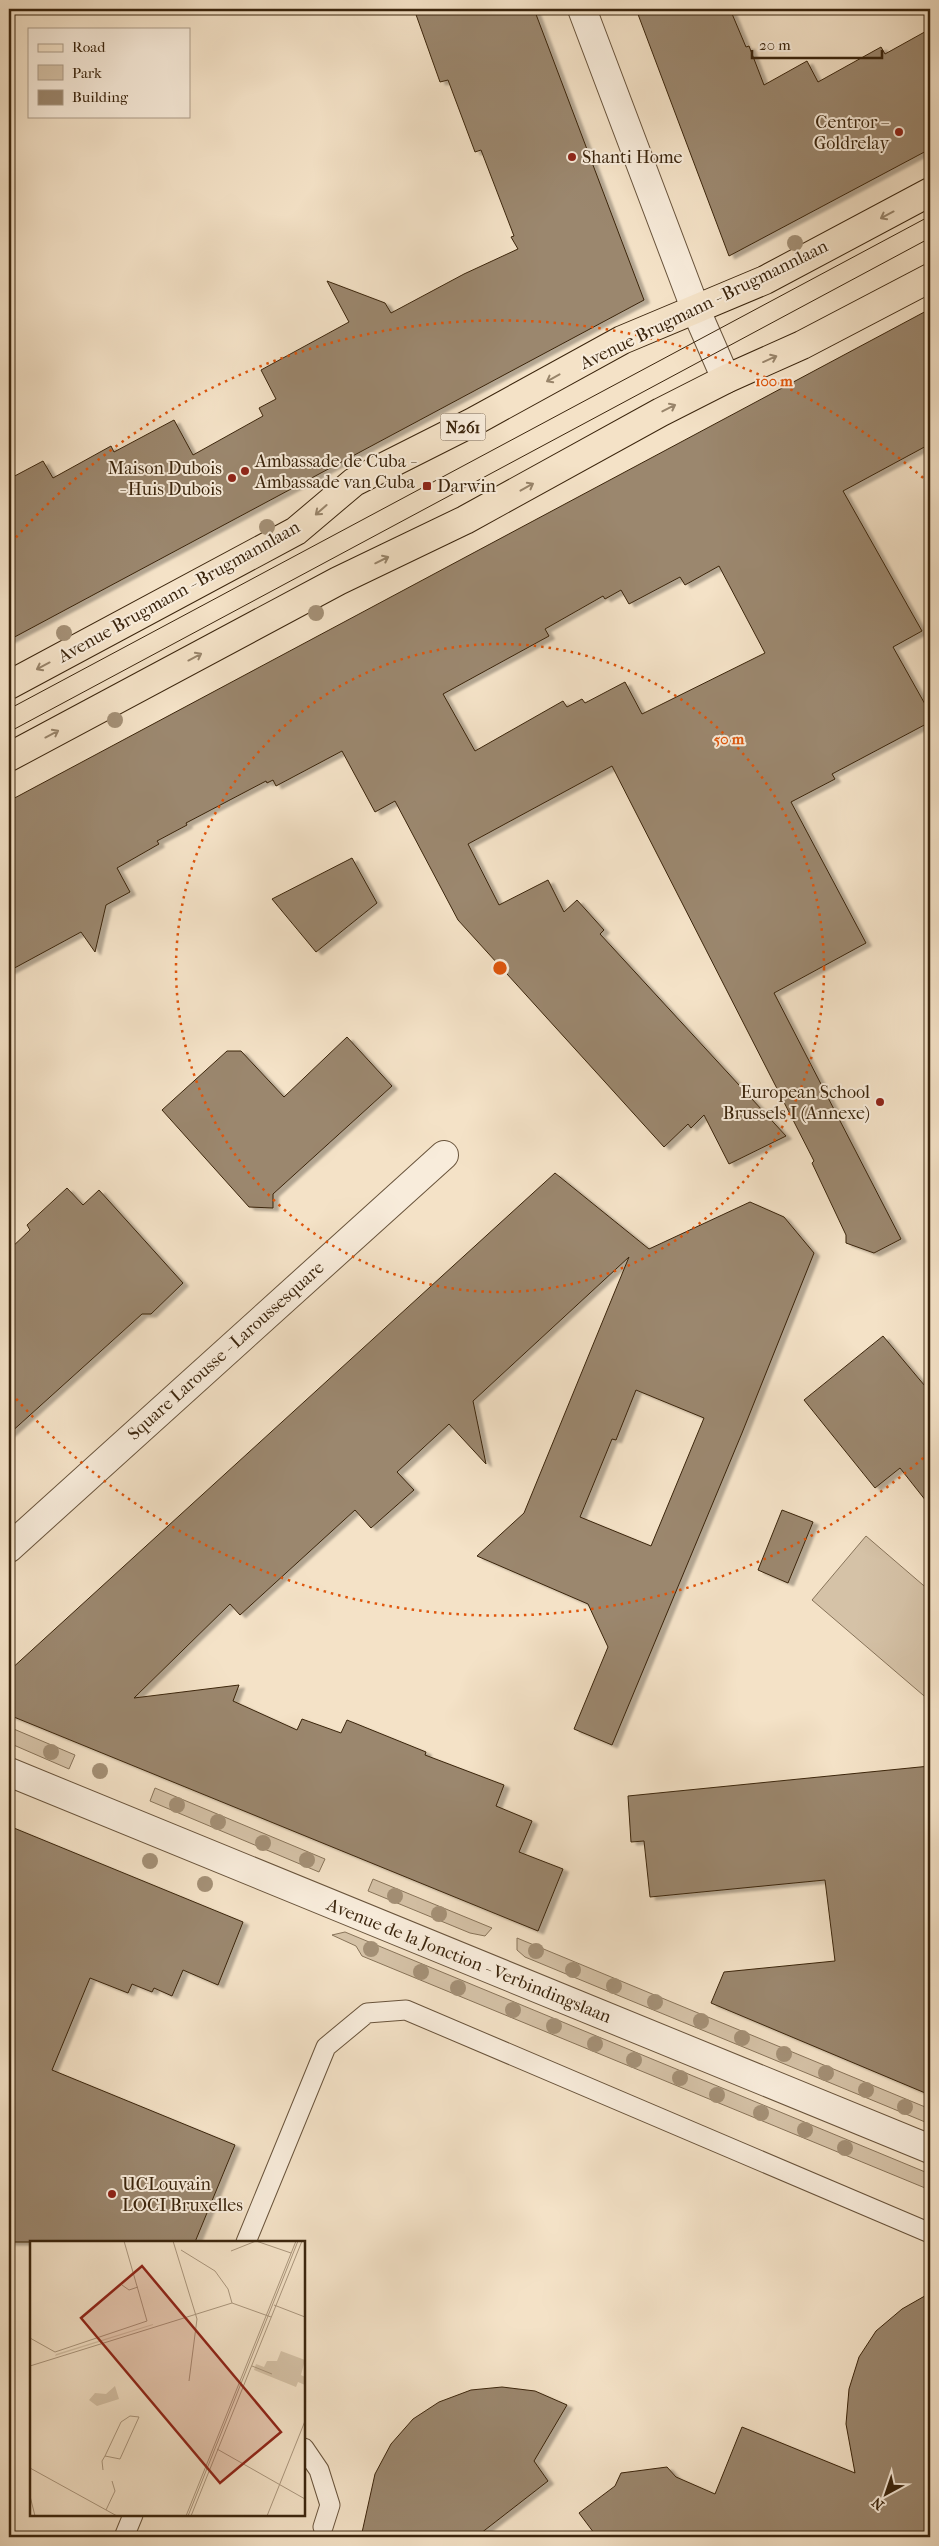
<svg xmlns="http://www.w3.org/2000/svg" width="939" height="2546" viewBox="0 0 939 2546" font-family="'IM FELL French Canon',serif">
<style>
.green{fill:#d5c2a7;stroke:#88745a}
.building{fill:#9b876e;stroke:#3b250d;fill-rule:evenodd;filter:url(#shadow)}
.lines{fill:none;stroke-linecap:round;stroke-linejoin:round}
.lane-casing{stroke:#69543c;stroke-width:21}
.street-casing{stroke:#69543c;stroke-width:30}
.primary-casing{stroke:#3b250d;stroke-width:30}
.lane{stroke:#f8ecdb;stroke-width:19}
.street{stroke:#f8ecdb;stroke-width:28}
.primary{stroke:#f4e2c7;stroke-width:28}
.tram{stroke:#3b250d;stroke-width:1}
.tree{fill:#a49076}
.oneway{stroke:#98846a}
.ring{fill:none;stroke:#df560c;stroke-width:2.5;stroke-dasharray:2.5 5}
.poi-dot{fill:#8f2418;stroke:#f8ecdb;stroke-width:2}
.labels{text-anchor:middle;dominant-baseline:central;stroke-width:4;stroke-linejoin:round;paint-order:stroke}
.shield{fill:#f8ecdb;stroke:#74614b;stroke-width:1}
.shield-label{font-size:16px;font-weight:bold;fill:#3b250d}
.poi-label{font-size:18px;fill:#3b250d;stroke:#f8ecdb;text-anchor:start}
.street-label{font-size:18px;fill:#3b250d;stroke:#f8ecdb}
.inset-road{fill:none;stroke:#aa967d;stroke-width:1}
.view{fill:#8f2418;fill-opacity:0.15;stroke:#8f2418;stroke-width:2.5}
.inset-edge{fill:none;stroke:#3b250d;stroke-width:2.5}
.centre{fill:#df560c;stroke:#f8ecdb;stroke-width:2.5}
.ring-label{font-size:15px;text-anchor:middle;font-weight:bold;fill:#df560c;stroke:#f8ecdb;stroke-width:4;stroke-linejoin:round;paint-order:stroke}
</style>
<defs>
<filter id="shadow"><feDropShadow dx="5.5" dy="3" stdDeviation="1" flood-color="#0004"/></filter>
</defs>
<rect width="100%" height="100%" fill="#f4e2c7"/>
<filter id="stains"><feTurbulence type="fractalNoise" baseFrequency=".004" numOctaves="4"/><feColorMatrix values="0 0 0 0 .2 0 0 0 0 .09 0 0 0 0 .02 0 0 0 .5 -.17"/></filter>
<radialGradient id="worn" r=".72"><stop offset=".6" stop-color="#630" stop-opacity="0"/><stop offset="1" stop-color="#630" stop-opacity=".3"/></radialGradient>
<!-- green -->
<path class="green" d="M866,1536L930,1591V1701L812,1600Z
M9,1727L75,1755L69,1769L9,1743Z
M155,1788L325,1859L319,1872L150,1801Z
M373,1879L492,1928L485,1936L470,1933L368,1891Z
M345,1932L930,2174V2190L362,1956L356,1946L332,1935Z
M517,1938L930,2109V2124L525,1957L517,1950Z"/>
<!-- building -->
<path class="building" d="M414,9H534L644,300L9,640V479L43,461L53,478L111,446L114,452L174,420L193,455L263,416L259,408L276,399L261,370L349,322L327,281L385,303L391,313L464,274L518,249L511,237L514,236L481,150L475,152L448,80L440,82Z
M636,9H730L746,47L749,46L764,85L807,61L818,82L881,47L885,54L930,29V149L729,256Z
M930,309V444L843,491L922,631L893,647L930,713V722L832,774L835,779L791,802L866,943L774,993L901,1239L874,1253L846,1243V1235L812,1163L814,1161L612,766L468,844L499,905L548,880L564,912L577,900L604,930L600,934L786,1136L729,1164L704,1115L691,1128L688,1124L664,1147L458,920L395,801L375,812L342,751L276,786L273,780L267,783L266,781L186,823L187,825L157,841L159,844L117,868L130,892L106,905L95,952L81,932L9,971V801ZM719,566L765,653L642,714L625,682L585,703L582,699L567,707L563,701L475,751L443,694L549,636L545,629L603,596L605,599L621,590L629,604L680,577L685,585Z
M352,858L377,903L316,952L272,899Z
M347,1037L392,1086L273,1194V1208L249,1207L162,1110L227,1051H241L284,1097Z
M555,1173L649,1249L750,1202L784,1217L814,1253L742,1433L612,1745L574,1729L608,1647L588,1604L477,1556L524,1513L629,1257L473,1401L486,1464L449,1424L397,1472L414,1490L371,1528L355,1510L240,1615L230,1604L134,1698L239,1685L233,1701L297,1730L302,1719L341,1733L347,1720L426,1752L425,1755L504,1785L496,1806L532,1821L519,1852L563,1869L538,1931L9,1715V1671ZM636,1390L704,1418L651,1546L580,1517L612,1439L616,1440Z
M67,1188L83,1205L99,1190L183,1283L151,1314H142L9,1434V1250L30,1230L27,1225Z
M883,1336L930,1392V1506L900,1468L875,1488L804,1400Z
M782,1510L813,1522L788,1583L758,1570Z
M930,1766V2095L711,2003L724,1972L835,1961L825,1880L650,1897L644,1841L631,1842L628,1796Z
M9,1826L243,1922L218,1985L183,1970L172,1996L154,1988L152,1992L132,1984L128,1993L90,1978L52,2070L235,2145L195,2242H9Z
M930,2293V2537H597L579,2513L615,2486L621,2473L667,2467L676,2477L715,2494L742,2427L855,2473L846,2424L849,2389L859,2357L876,2331L902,2309Z
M502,2387L535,2391L567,2405L534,2461L548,2481L476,2537H361L375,2474L391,2444L413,2419L439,2402L471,2390Z"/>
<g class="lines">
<defs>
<path id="lane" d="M246,2242L326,2047L367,2013L406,2010L930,2233
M304,2448L319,2470L330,2505L323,2527
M124,2537L133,2515"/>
<path id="street" d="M582,9L695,308L726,379
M9,1548L444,1155
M9,1772L930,2149"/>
<path id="primary" d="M9,685L296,531L354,482L473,422L622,340L765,280L930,192
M9,757L338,581L465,520L661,412L726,379L802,345L930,278"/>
</defs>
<!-- lane casing -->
<use href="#lane" class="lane-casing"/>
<!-- street casing -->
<use href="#street" class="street-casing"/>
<!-- primary casing -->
<use href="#primary" class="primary-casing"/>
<!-- lane -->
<use href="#lane" class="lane"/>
<!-- street -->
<use href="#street" class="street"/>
<!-- primary -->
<use href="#primary" class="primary"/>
<!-- tram -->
<path class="tram" d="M9,709L930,216
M9,732L930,238"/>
</g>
<!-- trees -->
<g class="tree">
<circle cx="795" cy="243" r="8"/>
<circle cx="267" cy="527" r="8"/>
<circle cx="316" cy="613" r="8"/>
<circle cx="64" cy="633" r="8"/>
<circle cx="115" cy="720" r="8"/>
<circle cx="51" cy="1752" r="8"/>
<circle cx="100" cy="1771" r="8"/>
<circle cx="177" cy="1805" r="8"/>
<circle cx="218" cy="1822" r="8"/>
<circle cx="263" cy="1843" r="8"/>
<circle cx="307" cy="1860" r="8"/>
<circle cx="150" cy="1861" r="8"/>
<circle cx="205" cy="1884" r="8"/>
<circle cx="395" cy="1896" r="8"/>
<circle cx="439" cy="1914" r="8"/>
<circle cx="371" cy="1949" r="8"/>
<circle cx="536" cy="1951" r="8"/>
<circle cx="573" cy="1970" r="8"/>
<circle cx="421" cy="1972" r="8"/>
<circle cx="614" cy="1986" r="8"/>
<circle cx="458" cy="1988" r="8"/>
<circle cx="655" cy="2002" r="8"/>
<circle cx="513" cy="2010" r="8"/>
<circle cx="701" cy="2021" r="8"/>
<circle cx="554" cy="2026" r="8"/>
<circle cx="742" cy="2038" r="8"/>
<circle cx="595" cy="2044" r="8"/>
<circle cx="784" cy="2054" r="8"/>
<circle cx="634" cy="2060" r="8"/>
<circle cx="826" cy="2073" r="8"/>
<circle cx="680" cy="2078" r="8"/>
<circle cx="866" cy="2090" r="8"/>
<circle cx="717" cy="2095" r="8"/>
<circle cx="905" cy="2107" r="8"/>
<circle cx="761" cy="2113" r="8"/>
<circle cx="805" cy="2130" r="8"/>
<circle cx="845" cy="2148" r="8"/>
</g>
<!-- one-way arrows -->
<defs><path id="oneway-shaft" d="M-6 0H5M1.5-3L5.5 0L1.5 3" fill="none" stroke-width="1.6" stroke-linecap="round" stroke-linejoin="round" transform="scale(1.25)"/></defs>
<g class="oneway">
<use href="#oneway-shaft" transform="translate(887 215) rotate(152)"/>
<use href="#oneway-shaft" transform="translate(770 359) rotate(-24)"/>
<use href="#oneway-shaft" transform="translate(553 378) rotate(151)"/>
<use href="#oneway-shaft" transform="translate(669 408) rotate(-27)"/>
<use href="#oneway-shaft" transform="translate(527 487) rotate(-29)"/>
<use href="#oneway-shaft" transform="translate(321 510) rotate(139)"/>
<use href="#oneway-shaft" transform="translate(382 560) rotate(-26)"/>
<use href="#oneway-shaft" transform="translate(195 657) rotate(-28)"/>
<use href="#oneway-shaft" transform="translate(43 666) rotate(152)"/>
<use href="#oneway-shaft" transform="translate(52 734) rotate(-28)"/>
</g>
<!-- distance rings -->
<g class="ring">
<circle cx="500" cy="968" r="324"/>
<path d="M929 1453A648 648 0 0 1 11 1393M11 543A648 648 0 0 1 929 483"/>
</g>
<!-- markers -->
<g class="poi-dot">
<circle cx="899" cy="132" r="5"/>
<circle cx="572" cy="157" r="5"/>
<circle cx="245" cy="471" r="5"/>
<circle cx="232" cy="478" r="5"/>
<rect x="422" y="481" width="10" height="10" rx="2.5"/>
<circle cx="880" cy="1102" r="5"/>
<circle cx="112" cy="2194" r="5"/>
</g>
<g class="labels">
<!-- shield labels -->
<rect class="shield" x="440.5" y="413.5" width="45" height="27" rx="4"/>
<g class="shield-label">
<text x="463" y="427">N261</text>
</g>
<!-- poi labels -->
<g class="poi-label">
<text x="889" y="122" text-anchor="end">Centror –<tspan x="889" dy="21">Goldrelay</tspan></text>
<text x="582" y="157">Shanti Home</text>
<text x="255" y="461">Ambassade de Cuba -<tspan x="255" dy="21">Ambassade van Cuba</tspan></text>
<text x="222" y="468" text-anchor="end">Maison Dubois<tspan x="222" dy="21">- Huis Dubois</tspan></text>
<text x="437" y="486">Darwin</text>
<text x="870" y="1092" text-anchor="end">European School<tspan x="870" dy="21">Brussels I (Annexe)</tspan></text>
<text x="122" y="2184">UCLouvain<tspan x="122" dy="21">LOCI Bruxelles</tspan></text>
</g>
<!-- street labels -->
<g class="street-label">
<text transform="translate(704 305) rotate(-26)">Avenue Brugmann - Brugmannlaan</text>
<text transform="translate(179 592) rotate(-29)">Avenue Brugmann - Brugmannlaan</text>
<text transform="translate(226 1351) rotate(-42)">Square Larousse - Laroussesquare</text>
<text transform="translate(469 1961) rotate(22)">Avenue de la Jonction - Verbindingslaan</text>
</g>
</g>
<!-- overview -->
<g transform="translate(30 2241)">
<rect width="275" height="275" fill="#f4e2c7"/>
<path d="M123,83V84L25,115L26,113ZM251,110L275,119L271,134L275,136V144L268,141L266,146L224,129L226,123L234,126L237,120H247ZM85,145L89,158L67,165L59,159L65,152L76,153Z" fill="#d5c2a7"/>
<path class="inset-road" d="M143,0L167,78L159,140M151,9L185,30L198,48L202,62M201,10L226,0L261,12M92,44L99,49L108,46M244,64L275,76M0,97L25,111L117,80L94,0M0,125L202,62L241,76M222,125L242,133M187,208L275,258M0,227L87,275M73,229L72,220L75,215L91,181L100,175L109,176L90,218L75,215M0,255L5,275M76,269L85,250L82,240M156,275L266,0M158,275L268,0M161,275L272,0M237,275L275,180"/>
<path class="view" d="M112,25L251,191L190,242L51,77Z"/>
<rect width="275" height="275" class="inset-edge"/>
</g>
<circle cx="500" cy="968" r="8" class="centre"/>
<g class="ring-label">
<text x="774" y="386">100 m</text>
<text x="729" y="744">50 m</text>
</g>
<!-- margin -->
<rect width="939" height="2546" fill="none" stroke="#f4e2c7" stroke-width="30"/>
<rect x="10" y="10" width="919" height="2526" fill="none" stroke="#3b250d" stroke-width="2.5"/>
<rect x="15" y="15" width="909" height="2516" fill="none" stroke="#3b250d"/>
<!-- legend -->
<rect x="28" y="28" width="162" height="90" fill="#f8ecdb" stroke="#ac9c89"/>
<rect x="38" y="44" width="25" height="8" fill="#f4e2c7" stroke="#ac9c89"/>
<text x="72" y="52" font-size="15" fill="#3b250d">Road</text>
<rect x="38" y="65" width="25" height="15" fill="#d5c2a7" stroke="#ac9c89"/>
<text x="72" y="78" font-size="15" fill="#3b250d">Park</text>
<rect x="38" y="90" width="25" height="15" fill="#9b876e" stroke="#ac9c89"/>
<text x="72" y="102" font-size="15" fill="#3b250d">Building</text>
<!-- north arrow -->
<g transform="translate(886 2494) rotate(220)" stroke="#f8ecdb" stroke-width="4" paint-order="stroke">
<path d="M0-4L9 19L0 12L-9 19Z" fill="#3b250d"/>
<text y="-8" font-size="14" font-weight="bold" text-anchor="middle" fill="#3b250d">N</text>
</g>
<!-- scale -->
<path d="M752 50v8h130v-8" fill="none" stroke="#3b250d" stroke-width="2.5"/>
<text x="759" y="50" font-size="15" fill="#3b250d" stroke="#f8ecdb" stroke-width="4" paint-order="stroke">20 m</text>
<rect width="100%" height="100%" filter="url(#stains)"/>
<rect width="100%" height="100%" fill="url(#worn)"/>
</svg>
